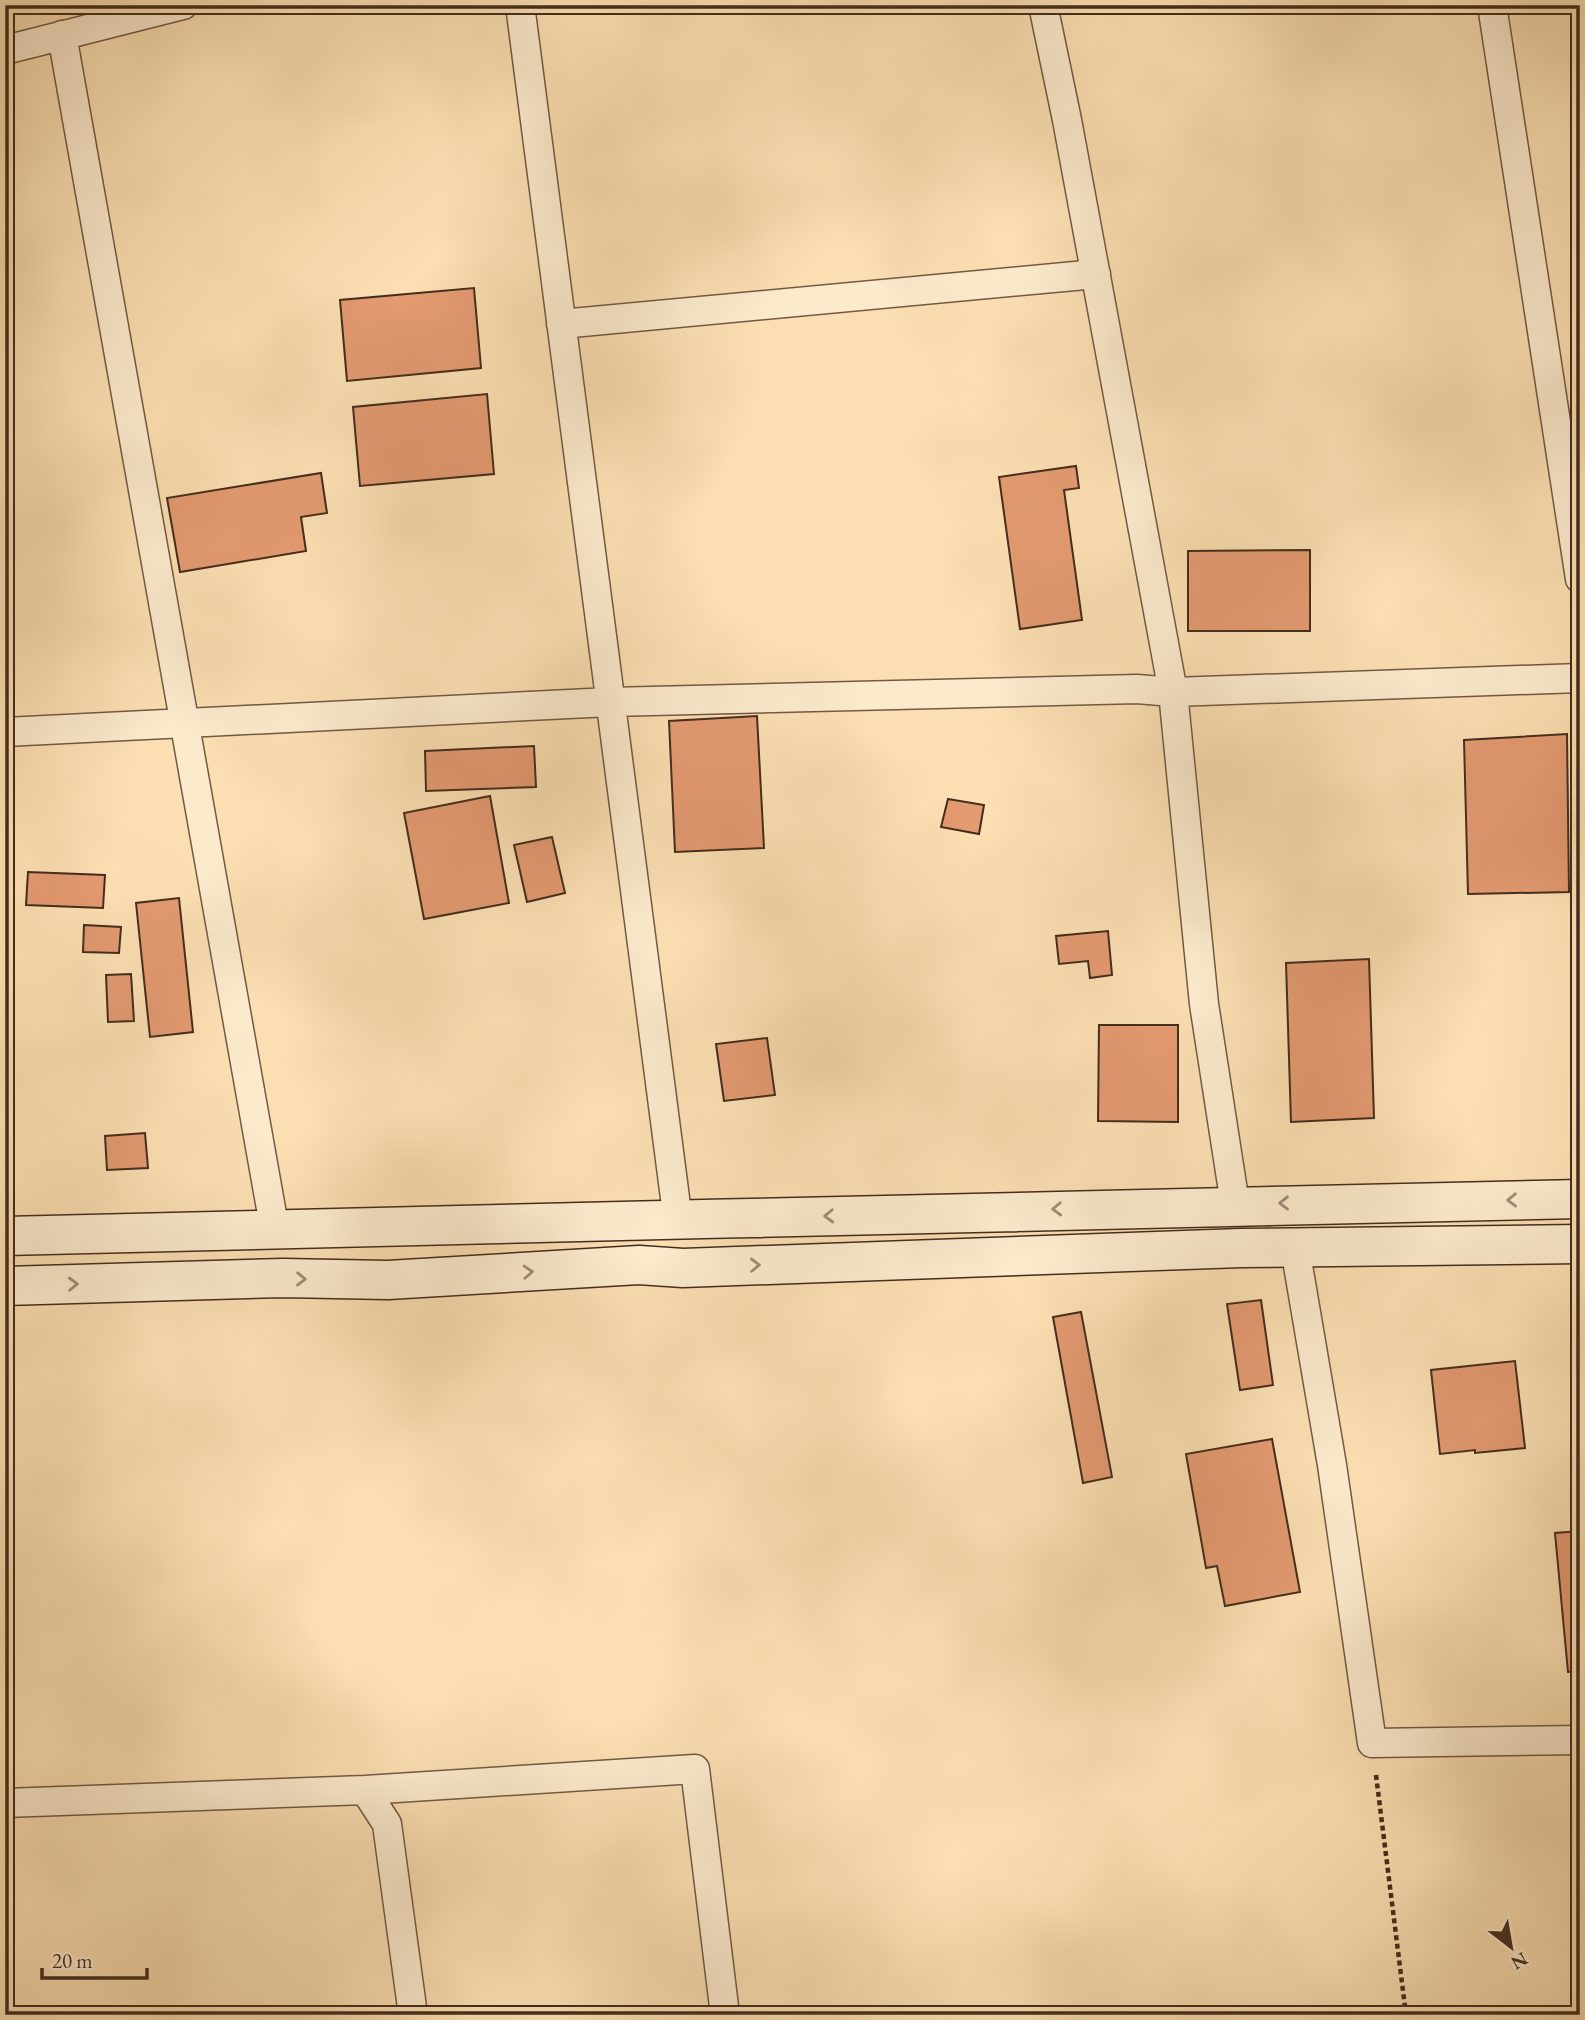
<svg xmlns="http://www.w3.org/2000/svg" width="1585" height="2020" viewBox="0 0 1585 2020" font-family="'EB Garamond',serif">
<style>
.building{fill:#e49a71;stroke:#432d1e;stroke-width:2}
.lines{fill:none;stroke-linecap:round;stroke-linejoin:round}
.street-casing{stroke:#715a43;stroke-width:31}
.secondary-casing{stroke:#432d1e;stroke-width:41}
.path{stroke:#432d1e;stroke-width:4.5;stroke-dasharray:5 3.5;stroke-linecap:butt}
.street{stroke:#fceacd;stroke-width:28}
.secondary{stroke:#fceacd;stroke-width:38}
.oneway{stroke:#a08c76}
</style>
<rect width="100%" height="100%" fill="#fbdfb2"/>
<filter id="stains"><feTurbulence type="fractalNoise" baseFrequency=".00286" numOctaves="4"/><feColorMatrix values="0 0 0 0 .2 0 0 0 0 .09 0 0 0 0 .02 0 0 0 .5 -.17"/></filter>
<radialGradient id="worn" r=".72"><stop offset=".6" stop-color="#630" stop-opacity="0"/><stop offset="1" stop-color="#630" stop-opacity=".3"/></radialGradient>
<!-- building -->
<path class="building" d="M474,288L481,368L347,381L340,300Z
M487,394L494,474L360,486L353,407Z
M1076,466L1079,488L1064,490L1082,620L1020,629L999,477Z
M321,473L327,513L301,517L306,551L180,572L167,498Z
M1310,550V631H1188V551Z
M757,716L764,848L675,852L669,721Z
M1567,734L1569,892L1468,894L1464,740Z
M534,746L536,787L426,791L425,751Z
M490,796L509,903L424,919L404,813Z
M948,799L984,805L979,834L941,827Z
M552,837L565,893L527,902L514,845Z
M28,872L105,875L103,908L26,905Z
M179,898L193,1032L150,1037L136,903Z
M84,925L121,927L119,953L83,952Z
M1108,931L1112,975L1090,978L1088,961L1059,964L1056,936Z
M1369,959L1374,1118L1291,1122L1286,963Z
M131,974L134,1021L108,1022L106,975Z
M1099,1025H1178V1122L1098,1121Z
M767,1038L775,1095L724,1101L716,1044Z
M145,1133L148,1168L107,1170L105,1136Z
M1261,1300L1273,1385L1240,1390L1227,1304Z
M1081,1312L1112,1477L1083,1483L1053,1317Z
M1515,1361L1525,1448L1475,1453V1450L1440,1454L1431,1370Z
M1272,1439L1300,1592L1225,1606L1217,1566L1206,1568L1186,1454Z
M1580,1531V1671L1568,1672L1555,1533Z"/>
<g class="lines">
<defs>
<path id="street" d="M520,5L678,1221
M1043,5L1067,120L1173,692L1204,1004L1235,1204
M1492,5L1580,579
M62,35L275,1231
M5,50L183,5
M561,324L1096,274
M5,732L610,702L1137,689L1173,692L1580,678
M1295,1248L1332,1465L1372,1743L1580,1740
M365,1790L387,1824L413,2015
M5,1803L365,1790L695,1769L725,2015"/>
<path id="secondary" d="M5,1236C530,1226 1055,1207 1580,1199
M5,1286L283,1278L388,1280L639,1265L683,1268L1241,1248L1580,1244"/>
</defs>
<!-- street casing -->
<use href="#street" class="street-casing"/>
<!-- secondary casing -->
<use href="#secondary" class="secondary-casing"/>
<!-- path -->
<path class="path" d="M1376,1775L1406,2015"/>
<!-- street -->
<use href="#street" class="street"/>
<!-- secondary -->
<use href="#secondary" class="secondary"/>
</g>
<!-- one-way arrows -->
<defs><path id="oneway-chevron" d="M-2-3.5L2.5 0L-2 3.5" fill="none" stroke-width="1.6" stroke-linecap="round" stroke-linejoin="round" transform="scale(1.75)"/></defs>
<g class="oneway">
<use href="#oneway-chevron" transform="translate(1512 1200) rotate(179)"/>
<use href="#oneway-chevron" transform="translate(1284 1203) rotate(179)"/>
<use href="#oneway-chevron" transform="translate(1057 1209) rotate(178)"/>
<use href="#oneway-chevron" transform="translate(829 1216) rotate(178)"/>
<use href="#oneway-chevron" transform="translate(755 1265) rotate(-2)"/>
<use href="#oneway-chevron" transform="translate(528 1272) rotate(-3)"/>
<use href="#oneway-chevron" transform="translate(301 1279) rotate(1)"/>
<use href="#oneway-chevron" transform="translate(73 1284) rotate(-2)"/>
</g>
<!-- margin -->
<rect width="1585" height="2020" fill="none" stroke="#fbdfb2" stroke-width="28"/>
<rect x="7" y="7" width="1571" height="2006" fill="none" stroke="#432d1e" stroke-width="3.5"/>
<rect x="14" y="14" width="1557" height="1992" fill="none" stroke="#432d1e" stroke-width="2"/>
<!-- north arrow -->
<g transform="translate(1511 1947) rotate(149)" stroke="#fceacd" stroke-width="5" paint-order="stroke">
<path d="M0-5L12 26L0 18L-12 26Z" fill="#432d1e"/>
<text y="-10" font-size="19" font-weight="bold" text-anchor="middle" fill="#432d1e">N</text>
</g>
<!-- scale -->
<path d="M42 1968v10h105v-10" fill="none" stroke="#432d1e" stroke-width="3.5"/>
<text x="52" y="1968" font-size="21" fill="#432d1e" stroke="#fceacd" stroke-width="5" paint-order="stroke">20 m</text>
<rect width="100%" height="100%" filter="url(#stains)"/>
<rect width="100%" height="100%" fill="url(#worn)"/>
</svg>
